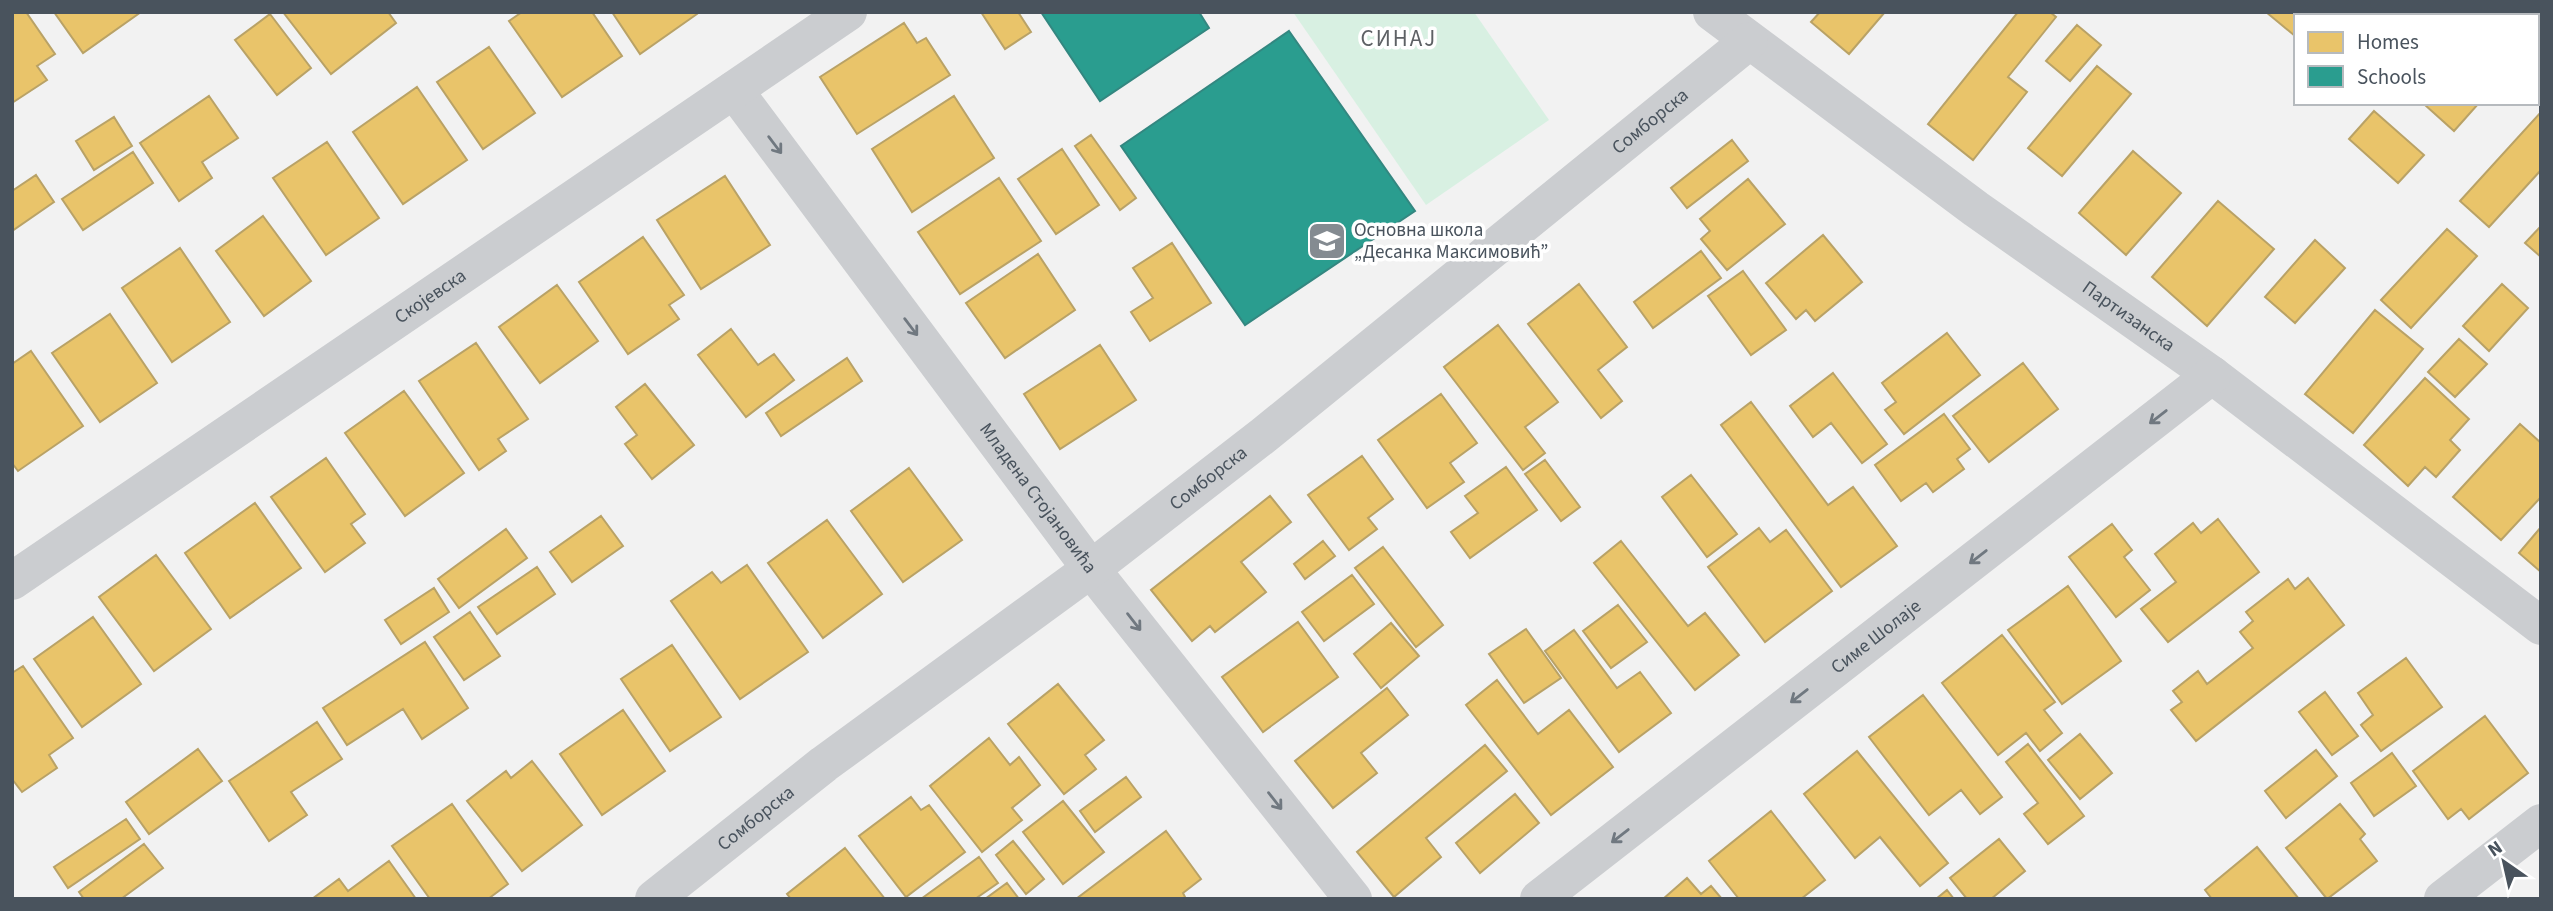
<svg xmlns="http://www.w3.org/2000/svg" width="2553" height="911" viewBox="0 0 2553 911" font-family="'Source Sans 3',sans-serif">
<style>
.green{fill:#d8f0e2}
.homes{fill:#e9c46a;stroke:#b9a266;stroke-width:2}
.schools{fill:#2a9d8f;stroke:#338780;stroke-width:2}
.lines{fill:none;stroke-linecap:round;stroke-linejoin:round}
.minor{stroke:#cbcdd0;stroke-width:38}
.oneway{stroke:#707880}
.labels{text-anchor:middle;dominant-baseline:central;stroke-width:7;stroke-linejoin:round;paint-order:stroke}
.street-label{font-size:19px;fill:#49535d;stroke:#fff}
.poi-label{font-size:19px;fill:#49535d;stroke:#fff;text-anchor:start}
.quarter-label{font-size:23px;letter-spacing:2px;fill:#5e6165;stroke:#fff}
</style>
<rect width="100%" height="100%" fill="#f2f2f2"/>
<!-- green -->
<path class="green" d="M1293,12H1474L1549,120L1426,205Z"/>
<!-- homes -->
<path class="homes" d="M12,12H26L55,54L37,66L47,80L12,103Z
M54,12H141L83,53Z
M283,12H388L396,23L331,74Z
M522,12H592L622,56L562,97L509,21Z
M612,12H696L697,14L640,54Z
M981,12H1018L1031,32L1005,49Z
M1820,12H1885L1849,54L1811,22Z
M2018,12H2050L2056,17L2008,77L2027,92L1973,160L1928,124Z
M2266,12H2315L2312,16H2296L2295,36Z
M2407,12H2463L2467,16H2411Z
M2509,12H2522L2525,16H2506Z
M270,14L311,68L277,95L235,40Z
M904,23L917,43L926,38L950,75L857,134L820,77Z
M2077,25L2101,45L2070,81L2046,61Z
M2537,26L2541,30V59L2537,63Z
M489,47L535,113L483,149L437,82Z
M2097,66L2131,94L2062,176L2028,148Z
M417,87L467,160L403,204L353,132Z
M209,96L238,138L202,162L212,178L179,201L140,143Z
M954,96L994,158L912,212L872,149Z
M2427,103H2479L2454,131L2425,105Z
M2374,111L2424,155L2398,183L2349,139Z
M2541,112V170L2489,227L2460,201Z
M114,117L132,146L94,170L76,141Z
M1091,135L1136,198L1120,210L1075,146Z
M1732,140L1748,161L1687,208L1671,188Z
M327,142L379,218L326,255L273,178Z
M1062,149L1099,205L1056,234L1018,179Z
M2133,151L2181,193L2126,255L2079,213Z
M133,152L153,183L83,230L62,199Z
M36,175L54,202L12,231V191Z
M725,176L770,245L701,289L657,220Z
M999,178L1041,241L960,294L918,232Z
M1748,179L1785,224L1727,270L1701,239L1710,231L1700,219Z
M2218,201L2274,249L2207,326L2152,277Z
M263,216L311,281L264,316L216,251Z
M2541,226V257L2525,243Z
M2447,229L2477,256L2411,328L2381,300Z
M1823,235L1862,282L1815,321L1806,310L1796,319L1766,283Z
M643,237L684,295L669,305L679,319L628,354L579,282Z
M2315,240L2345,268L2295,323L2265,297Z
M1172,243L1211,303L1150,341L1131,312L1153,298L1133,268Z
M180,248L230,322L172,362L122,288Z
M1701,251L1721,278L1653,328L1634,302Z
M1038,254L1075,310L1005,358L966,303Z
M1743,271L1786,330L1751,355L1708,296Z
M1579,284L1627,347L1598,370L1622,401L1601,418L1528,324Z
M2502,284L2528,308L2489,351L2463,326Z
M557,285L598,341L540,383L499,327Z
M2375,310L2423,349L2353,433L2305,394Z
M110,314L157,383L100,422L52,353Z
M1498,325L1558,402L1525,427L1545,453L1523,470L1444,367Z
M731,329L758,365L774,354L794,380L746,417L698,355Z
M1947,333L1980,375L1904,434L1885,410L1896,402L1882,383Z
M2459,339L2487,364L2455,397L2428,372Z
M476,343L528,419L498,439L506,451L479,470L419,381Z
M1100,345L1136,400L1060,449L1024,394Z
M31,351L83,426L18,471L12,463V364Z
M847,358L862,381L781,436L766,413Z
M2023,363L2058,409L1989,462L1953,416Z
M1833,373L1887,444L1862,463L1831,423L1813,437L1790,406Z
M2425,378L2469,419L2450,440L2460,450L2436,477L2425,467L2408,486L2364,445Z
M645,384L694,445L652,479L625,444L637,435L616,407Z
M404,391L464,473L405,516L345,433Z
M1441,394L1477,443L1450,463L1464,482L1427,508L1378,440Z
M1751,402L1828,505L1853,487L1897,546L1841,587L1721,425Z
M1944,414L1970,449L1957,459L1964,469L1933,492L1926,483L1901,501L1875,465Z
M2520,424L2541,443V497L2501,540L2453,497Z
M1362,456L1393,499L1368,518L1377,529L1349,550L1308,495Z
M326,458L365,514L351,524L365,543L325,572L271,497Z
M1545,460L1580,507L1561,521L1525,474Z
M1506,467L1537,510L1470,558L1451,532L1478,513L1465,496Z
M909,468L962,540L903,582L851,511Z
M1691,475L1737,534L1707,557L1662,497Z
M1270,496L1291,522L1241,562L1266,592L1215,632L1210,626L1192,641L1151,590Z
M255,503L301,568L230,618L185,553Z
M601,516L623,546L572,582L550,552Z
M2218,519L2259,572L2168,642L2141,609L2176,582L2155,554L2193,523L2201,533Z
M827,520L882,594L823,638L768,563Z
M2112,524L2132,550L2124,557L2150,590L2116,617L2069,557Z
M2541,527V572L2519,553Z
M1759,528L1770,542L1786,530L1832,591L1765,642L1708,567Z
M506,529L527,558L459,608L438,579Z
M1323,541L1335,556L1305,579L1294,564Z
M1621,541L1688,626L1705,613L1739,655L1695,690L1594,563Z
M1383,547L1443,625L1416,647L1355,568Z
M156,555L211,629L154,671L99,597Z
M747,565L808,652L740,699L671,601L712,572L721,583Z
M537,567L555,594L497,634L478,607Z
M1352,575L1374,604L1324,641L1302,612Z
M2308,578L2344,625L2196,741L2171,710L2182,702L2173,691L2198,671L2207,684L2253,648L2240,632L2253,621L2246,612L2288,579L2295,589Z
M2068,586L2121,661L2062,704L2008,630Z
M434,588L449,612L401,644L385,620Z
M1618,605L1647,642L1611,668L1583,631Z
M470,612L500,656L464,680L434,637Z
M93,617L141,684L82,727L34,659Z
M1298,622L1338,677L1263,732L1222,677Z
M1391,623L1419,656L1381,688L1354,654Z
M1526,629L1561,678L1524,703L1489,654Z
M1574,630L1617,688L1640,672L1671,713L1619,752L1545,651Z
M2002,635L2055,702L2044,710L2062,733L2040,751L2026,733L1998,755L1942,683Z
M425,642L468,708L422,739L403,709L347,745L323,708Z
M672,645L721,717L670,751L621,679Z
M2406,658L2442,707L2381,751L2361,725L2373,715L2358,693Z
M23,666L73,738L49,755L57,768L22,792L12,779V673Z
M1497,680L1538,734L1569,710L1613,767L1551,815L1466,705Z
M1058,684L1104,740L1085,755L1096,769L1064,794L1008,724Z
M1387,688L1408,715L1361,753L1377,773L1333,808L1295,761Z
M2325,692L2358,736L2332,755L2299,712Z
M1923,695L2002,797L1980,814L1961,790L1929,815L1869,737Z
M623,710L665,771L602,815L560,754Z
M2485,716L2528,773L2469,819L2461,809L2448,819L2413,771Z
M317,722L342,759L291,792L307,815L269,841L229,781Z
M2080,734L2112,773L2080,799L2048,760Z
M989,738L1010,765L1019,757L1040,785L1012,808L1022,820L982,852L930,786Z
M2028,744L2084,816L2048,844L2024,814L2038,803L2006,762Z
M1485,745L1507,771L1426,838L1441,857L1394,897L1357,852Z
M198,749L222,781L149,834L126,802Z
M2316,750L2337,776L2286,818L2265,791Z
M1857,751L1948,863L1920,886L1880,837L1855,858L1804,794Z
M2392,753L2416,786L2374,816L2351,783Z
M532,761L582,825L522,871L467,801L506,771L511,778Z
M1126,777L1141,797L1095,832L1080,811Z
M1515,794L1539,823L1480,873L1456,843Z
M911,797L921,810L929,805L965,852L906,897L859,836Z
M1063,801L1104,852L1063,884L1023,832Z
M452,804L508,884L488,899H430L392,846Z
M2340,804L2365,834L2360,839L2377,861L2327,899L2286,848Z
M1771,811L1825,880L1801,899H1739L1709,861Z
M126,819L140,839L68,888L54,867Z
M1166,831L1201,879L1183,893L1186,899H1076Z
M1999,839L2025,871L1991,899H1967L1950,878Z
M1013,841L1044,879L1026,894L996,855Z
M144,844L163,868L121,899H84L79,892Z
M2257,847L2299,899H2212L2205,890Z
M845,848L885,899H791L787,894Z
M979,857L998,883L975,899H921Z
M389,861L416,899H312L339,879L348,891Z
M1687,878L1701,894L1711,886L1722,899H1663Z
M1007,883L1019,899H985Z
M1947,890L1954,899H1936Z"/>
<!-- schools -->
<path class="schools" d="M1041,12H1199L1209,28L1100,101Z
M1289,31L1415,211L1245,325L1121,146Z"/>
<g class="lines">
<!-- minor -->
<g class="minor">
<path id="s1" d="M1712,12L1976,209L2212,375L2541,626"/>
<path id="s2" d="M734,90L1091,569L1353,899"/>
<path id="s3" d="M12,581L848,12"/>
<path id="s4" d="M654,899L824,764L1091,569L1264,435L1749,41"/>
<path id="s5" d="M1539,899L2212,375"/>
<path d="M2443,899L2541,823"/>
</g>
</g>
<!-- one-way arrows -->
<defs><path id="oneway-shaft" d="M-6 0H5M1.5-3L5.5 0L1.5 3" fill="none" stroke-width="1.6" stroke-linecap="round" stroke-linejoin="round" transform="scale(1.75)"/></defs>
<g class="oneway">
<use href="#oneway-shaft" transform="translate(775 145) rotate(53)"/>
<use href="#oneway-shaft" transform="translate(911 327) rotate(53)"/>
<use href="#oneway-shaft" transform="translate(2158 417) rotate(142)"/>
<use href="#oneway-shaft" transform="translate(1978 557) rotate(142)"/>
<use href="#oneway-shaft" transform="translate(1134 622) rotate(52)"/>
<use href="#oneway-shaft" transform="translate(1799 696) rotate(142)"/>
<use href="#oneway-shaft" transform="translate(1275 801) rotate(52)"/>
<use href="#oneway-shaft" transform="translate(1620 836) rotate(142)"/>
</g>
<!-- icons -->
<defs>
<symbol id="school-square" viewBox="-11 -11 22 22"><rect x="-9" y="-9" width="18" height="18" rx="4" fill="#848b91" stroke="#fff"/><path d="M0-5L7-2L0 1L-7-2ZM-4 1L0 2.5L4 1V4Q0 6-4 4Z" fill="#fff"/></symbol>
</defs>
<g fill-rule="evenodd">
<use href="#school-square" x="1305" y="219" width="44" height="44"/>
</g>
<g class="labels">
<!-- street labels -->
<g class="street-label">
<text stroke="none"><textPath href="#s4" startOffset="1264">Сомборска</textPath></text>
<text stroke="none"><textPath href="#s3" startOffset="506">Скојевска</textPath></text>
<text stroke="none"><textPath href="#s1" startOffset="516">Партизанска</textPath></text>
<text stroke="none"><textPath href="#s4" startOffset="696">Сомборска</textPath></text>
<text stroke="none"><textPath href="#s2" startOffset="509">Младена Стојановића</textPath></text>
<text stroke="none"><textPath href="#s5" startOffset="427">Симе Шолаје</textPath></text>
<text stroke="none"><textPath href="#s4" startOffset="130">Сомборска</textPath></text>
</g>
<!-- poi labels -->
<g class="poi-label">
<text x="1354" y="230">Основна школа<tspan x="1354" dy="22">„Десанка Максимовић”</tspan></text>
</g>
<!-- quarter labels -->
<g class="quarter-label">
<text x="1399" y="38">СИНАЈ</text>
</g>
</g>
<!-- border -->
<rect width="2553" height="911" fill="none" stroke="#49535d" stroke-width="28"/>
<!-- legend -->
<rect x="2294" y="14" width="245" height="91" fill="#ffffff" stroke="#b6babe" stroke-width="2"/>
<rect x="2308" y="32" width="35" height="21" fill="#e9c46a" stroke="#b6babe" stroke-width="2"/>
<text x="2357" y="49" font-size="21" fill="#49535d">Homes</text>
<rect x="2308" y="66" width="35" height="21" fill="#2a9d8f" stroke="#b6babe" stroke-width="2"/>
<text x="2357" y="84" font-size="21" fill="#49535d">Schools</text>
<!-- north arrow -->
<g transform="translate(2504 862) rotate(326)" stroke="#ffffff" stroke-width="5" paint-order="stroke">
<path d="M0-5L12 26L0 18L-12 26Z" fill="#49535d"/>
<text y="-10" font-size="19" font-weight="bold" text-anchor="middle" fill="#49535d">N</text>
</g>
</svg>
